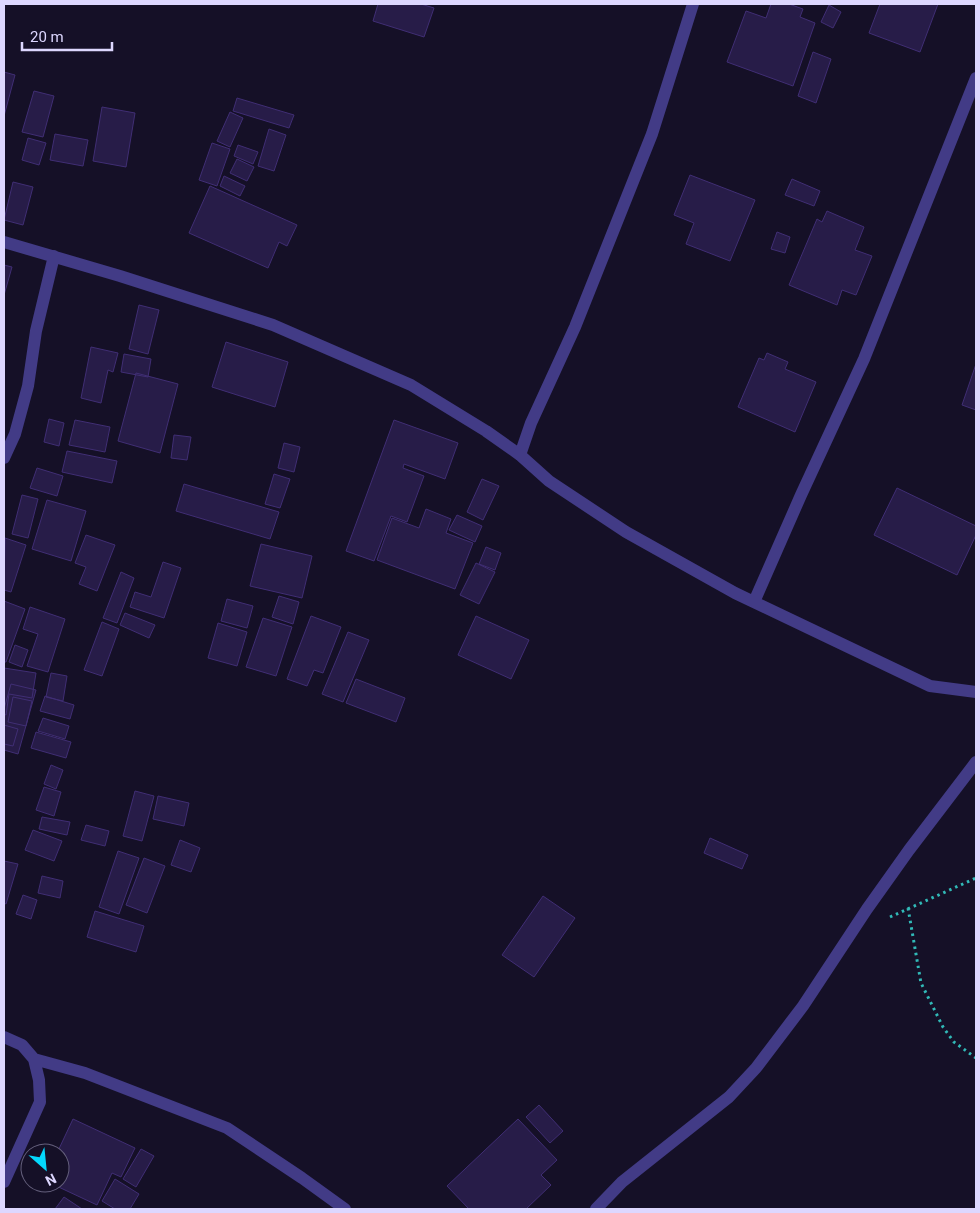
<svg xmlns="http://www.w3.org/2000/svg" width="980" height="1213" viewBox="0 0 980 1213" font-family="Roboto,sans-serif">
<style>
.building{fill:#271c48;stroke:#402e74}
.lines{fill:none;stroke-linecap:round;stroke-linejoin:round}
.path{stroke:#31b9b7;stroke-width:3;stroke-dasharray:2.5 4;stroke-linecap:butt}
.street{stroke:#423b86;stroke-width:12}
</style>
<rect width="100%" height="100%" fill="#151027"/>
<!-- building -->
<path class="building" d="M378,4H421L434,8L424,37L373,21Z
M771,4H789L803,9L800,17L815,23L793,86L727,62L746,11L766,18Z
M880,4H938L920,52L869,33Z
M829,5L841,12L833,28L821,22Z
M813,52L831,59L816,103L798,96Z
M4,72L15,75L4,116Z
M34,91L54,96L43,137L22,132Z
M237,98L294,115L289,128L233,111Z
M102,107L135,113L126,167L93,161Z
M230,112L243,118L230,147L217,141Z
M269,129L286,135L274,171L258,166Z
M55,134L88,140L83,166L50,160Z
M28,138L46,143L39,165L22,160Z
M212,143L230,149L217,186L199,180Z
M238,145L258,152L253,164L234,156Z
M237,159L254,167L247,181L230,173Z
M690,175L755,200L730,261L686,244L694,223L674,215Z
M224,176L245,186L240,196L220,186Z
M792,179L820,191L814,206L785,195Z
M13,182L33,187L23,225L4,220Z
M210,186L297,225L287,246L279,242L268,268L189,233Z
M827,211L864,227L855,250L872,256L856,295L842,290L837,305L789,285L817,219L822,222Z
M777,232L790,237L785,253L771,249Z
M4,265L12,267L4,295Z
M139,305L159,310L148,354L129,349Z
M226,342L288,362L275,407L212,387Z
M91,347L118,353L113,372L108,370L101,403L81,398Z
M767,353L788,362L785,369L816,382L795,432L738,407L759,358L764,360Z
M124,354L151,359L148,377L121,372Z
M976,364V410L962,405Z
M136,373L178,384L160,453L118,441Z
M49,419L64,423L59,446L44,442Z
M75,420L110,427L105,452L69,445Z
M394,420L458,443L445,479L404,464L403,468L424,476L407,522L391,516L374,561L346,551Z
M174,435L191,437L187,460L171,458Z
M284,443L300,447L294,472L278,468Z
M67,451L117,461L112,483L62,472Z
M37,468L63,476L57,496L30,488Z
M274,474L290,479L280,508L265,504Z
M482,479L499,486L483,520L467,512Z
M184,484L279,512L270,539L176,511Z
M897,488L976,526V535L957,575L874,535Z
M22,495L38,499L28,538L12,534Z
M47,500L86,511L71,561L32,549Z
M426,509L451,519L446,533L473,543L455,589L377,560L392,518L419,528Z
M457,515L482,526L475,542L449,530Z
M86,535L115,545L97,591L79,584L86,567L75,563Z
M5,538L26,545L11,592L4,590Z
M261,544L312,556L302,598L250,586Z
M486,547L501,553L495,570L479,564Z
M163,562L181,568L164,618L130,607L135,592L151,597Z
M476,563L495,572L479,604L460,595Z
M121,572L134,578L117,623L103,618Z
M279,596L299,602L293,624L272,617Z
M227,599L253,606L247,628L221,621Z
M4,601L25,609L6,662H4Z
M30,607L65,619L48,672L27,666L38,634L23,629Z
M125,613L155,625L149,638L120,625Z
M311,616L341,627L323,673L314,670L307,686L287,679Z
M476,616L529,640L511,679L458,655Z
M263,618L292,627L276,676L246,667Z
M102,622L119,629L102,676L84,670Z
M218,623L247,632L237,666L208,658Z
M348,632L369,640L343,702L322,694Z
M15,645L28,650L22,667L9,662Z
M4,668L36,673L32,698L9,694L6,715L4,714Z
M51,673L67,676L63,701L46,697Z
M356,679L405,698L396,722L346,703Z
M11,684L36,690L18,754L4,750V709Z
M45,696L74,705L70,719L40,711Z
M13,697L32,701L26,726L8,722Z
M43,718L69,726L65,739L38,731Z
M4,725L18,729L13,746L4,744Z
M36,732L71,742L66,758L31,748Z
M51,765L63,770L56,789L44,784Z
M44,787L61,792L54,816L36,810Z
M135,791L154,796L142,841L123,836Z
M158,796L189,803L184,826L153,819Z
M42,817L70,822L67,835L39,829Z
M86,825L109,831L105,846L81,840Z
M33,830L62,841L54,861L25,850Z
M710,838L748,855L742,869L704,853Z
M180,840L200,848L191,872L171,865Z
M118,851L139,858L119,914L99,907Z
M144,858L165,866L147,913L126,905Z
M4,861L18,864L6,904L4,903Z
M42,876L63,881L60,898L38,893Z
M23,895L37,900L31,919L16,914Z
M543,896L575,918L534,977L502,955Z
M95,911L144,926L136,952L87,937Z
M539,1105L563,1131L550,1143L526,1117Z
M73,1119L135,1148L121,1177L112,1173L97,1205L50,1183H60V1153H57Z
M518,1119L557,1160L541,1175L551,1185L526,1209H469L447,1186Z
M141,1149L154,1156L136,1187L123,1179Z
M115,1179L139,1194L130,1209H115L102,1201Z
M64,1197L82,1209H55Z"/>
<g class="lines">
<!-- path -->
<path class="path" d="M908,908L921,983L943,1027L954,1042L976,1058
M890,917L976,878"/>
<!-- street -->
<path class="street" d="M4,242L120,276L273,325L411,385L486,431L520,455L549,481L626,532L735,593L930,686L976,692
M520,455L531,423L575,327L652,134L693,4
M4,458L15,434L28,386L36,331L54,256
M754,602L801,495L864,359L976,78
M4,1037L22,1045L34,1059L39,1080L40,1102L4,1182
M34,1059L85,1073L227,1128L302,1178L345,1209
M596,1209L622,1182L729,1097L756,1068L803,1006L867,909L909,850L976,762"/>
</g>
<!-- border -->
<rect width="980" height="1213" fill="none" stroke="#ddd7ff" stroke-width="10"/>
<!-- north arrow -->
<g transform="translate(45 1168) rotate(153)"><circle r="24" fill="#151027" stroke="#65607d"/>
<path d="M0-4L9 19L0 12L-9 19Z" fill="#04d8fd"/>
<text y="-8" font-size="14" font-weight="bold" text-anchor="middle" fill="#ddd7ff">N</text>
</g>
<!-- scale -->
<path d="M22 42v8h90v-8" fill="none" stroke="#ddd7ff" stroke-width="2.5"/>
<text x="30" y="42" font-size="15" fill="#ddd7ff" stroke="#151027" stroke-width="4" paint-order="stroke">20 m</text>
</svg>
